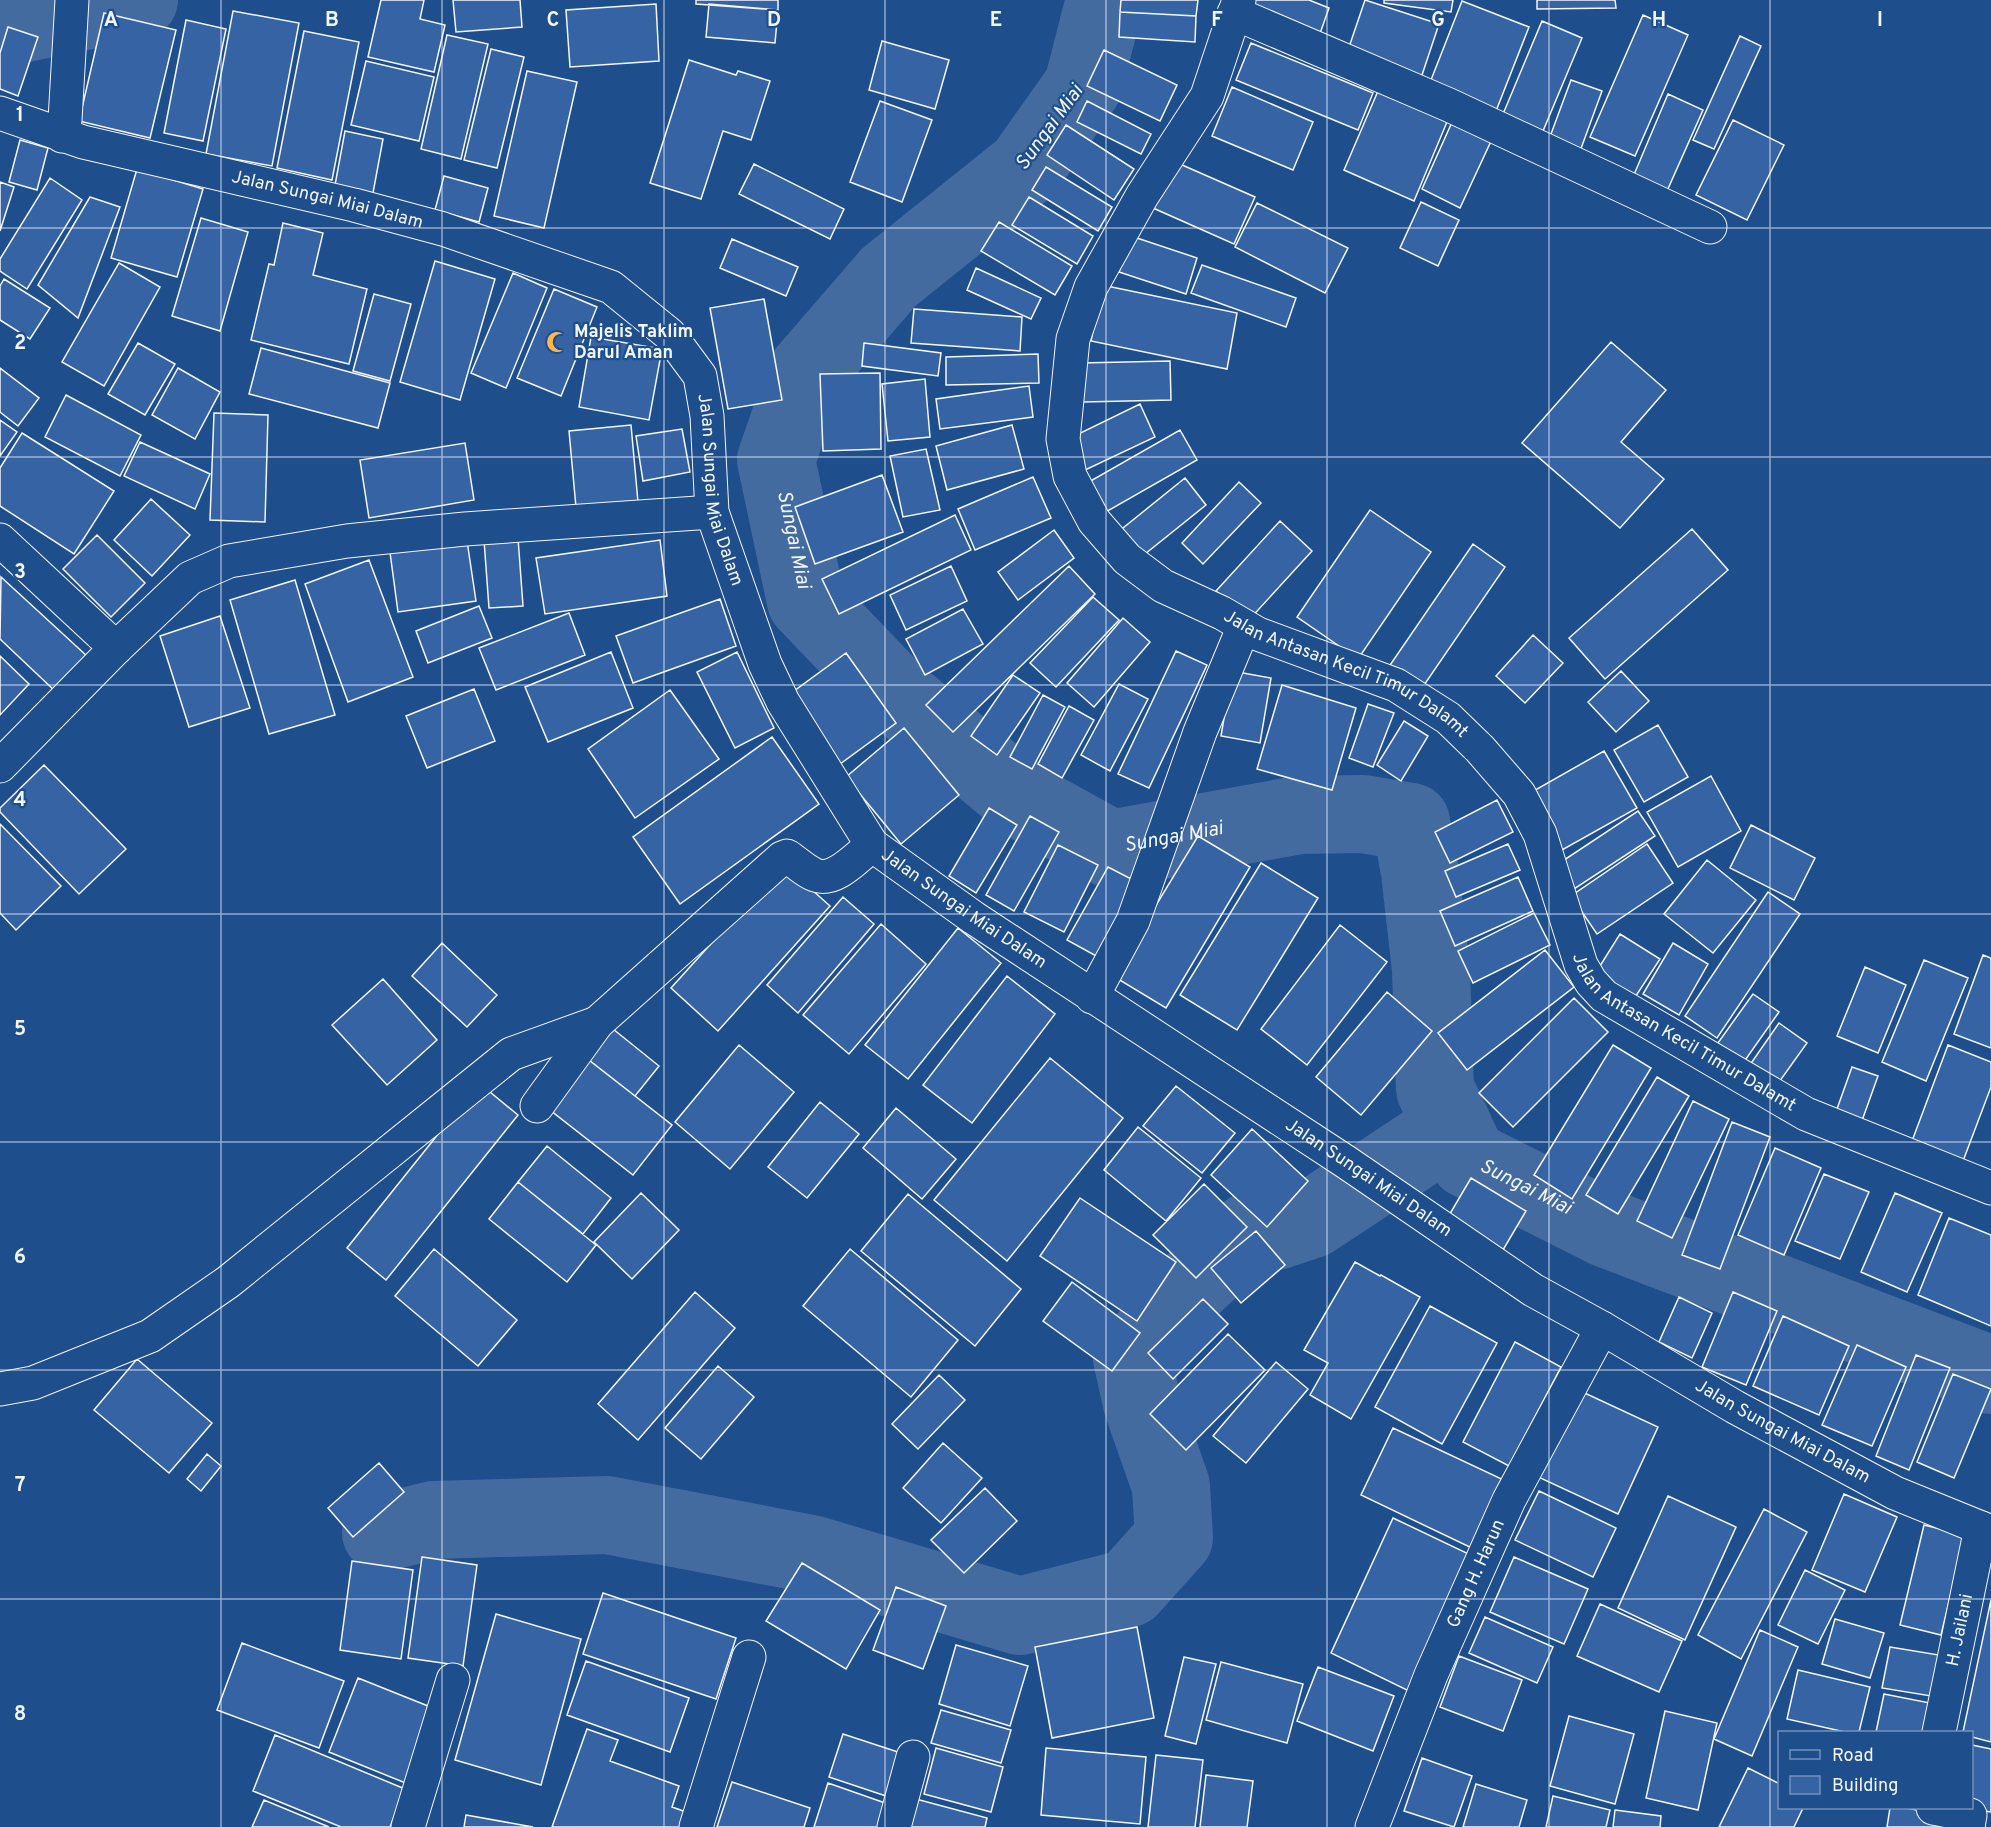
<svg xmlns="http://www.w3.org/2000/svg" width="1991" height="1827" viewBox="0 0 1991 1827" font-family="Overpass,sans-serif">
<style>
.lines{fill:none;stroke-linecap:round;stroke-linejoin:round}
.river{stroke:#446ba0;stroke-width:78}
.building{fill:#3563a3;stroke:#f2f6ff;stroke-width:1.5}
.minor-casing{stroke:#f2f6ff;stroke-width:35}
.minor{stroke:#1f4e8c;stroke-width:33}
.grid{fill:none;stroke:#f2f6ff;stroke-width:1.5;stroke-opacity:0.55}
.labels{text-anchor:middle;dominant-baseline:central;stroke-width:4.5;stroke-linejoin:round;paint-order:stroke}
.street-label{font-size:18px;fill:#f2f6ff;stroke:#1f4e8c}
.poi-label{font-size:18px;font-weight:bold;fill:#f2f6ff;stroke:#1f4e8c;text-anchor:start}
.water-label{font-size:20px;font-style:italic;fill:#f2f6ff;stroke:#1f4e8c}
.grid-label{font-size:20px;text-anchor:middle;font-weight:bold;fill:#f2f6ff;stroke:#1f4e8c;stroke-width:4.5;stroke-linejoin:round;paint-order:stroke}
</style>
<rect width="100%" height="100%" fill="#1f4e8c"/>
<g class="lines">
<!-- river -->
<g class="river">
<path id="s1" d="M1105,0L1083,86L1025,168L889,277L806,373L776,460L806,601L894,693L1024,801L1111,849L1299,815L1363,814L1411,822L1420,872L1431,970L1435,1089L1468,1159L1608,1229L1991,1375"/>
<path d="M0,20L15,25L139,0"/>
<path d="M381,1533L434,1520L607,1515L811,1554L1020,1616L1129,1588L1174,1538L1171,1486L1142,1403L1132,1358L1185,1292L1250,1231H1276L1312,1219L1453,1126"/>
</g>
</g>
<!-- building -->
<path class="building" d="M381,0H424L420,19L445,25L434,72L368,57Z
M453,0H520L522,27L456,32Z
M696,0H778V10L696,4Z
M1121,0H1198L1196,16L1120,12Z
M1245,0H1309L1329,8L1317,42Z
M1365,0L1439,24L1420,81L1346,56Z
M1384,0H1453L1451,12L1384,3Z
M1537,0H1615L1616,8L1537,9Z
M1462,1L1529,27L1496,111L1429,85Z
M656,4L659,61L570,67L566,10Z
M709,4L778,10L775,43L706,37Z
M233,11L299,23L272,166L206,154Z
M1120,12L1196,16L1195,42L1119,37Z
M104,13L176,30L150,138L79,121Z
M1643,15L1688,35L1635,156L1590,137Z
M186,20L226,29L203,141L164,133Z
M1542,21L1582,38L1543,131L1503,114Z
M8,27L38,37L18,96L0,89V53Z
M304,31L359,42L332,180L277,168Z
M447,35L488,44L461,159L421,149Z
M1740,36L1761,46L1714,149L1693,140Z
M882,41L949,60L935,109L869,90Z
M1251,43L1373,93L1358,130L1236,80Z
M491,49L524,57L497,168L464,160Z
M1104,50L1177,85L1160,121L1087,86Z
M689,60L736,75L738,71L770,81L751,140L723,131L701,199L650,183Z
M366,61L434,77L419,141L351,125Z
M527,71L577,82L544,228L494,216Z
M1571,80L1602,91L1579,154L1548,142Z
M1232,87L1313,122L1293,170L1212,136Z
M1378,91L1447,122L1414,201L1344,170Z
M1668,94L1703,110L1667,191L1633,177Z
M880,101L932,120L902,202L850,182Z
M1087,101L1151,134L1141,154L1077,122Z
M1453,120L1492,139L1460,208L1422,189Z
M1733,120L1784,145L1747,220L1696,195Z
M1066,125L1134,169L1114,200L1047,155Z
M345,131L383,139L373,193L335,185Z
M20,140L48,148L37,190L9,182Z
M1173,161L1255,197L1234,244L1153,208Z
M754,164L844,209L830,239L739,194Z
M1046,167L1112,207L1098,231L1032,190Z
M137,169L203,189L177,277L111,258Z
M444,176L488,188L479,222L435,210Z
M50,178L82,200L27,289L0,271V259Z
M0,182L14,187L0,231Z
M90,197L120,207L78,318L38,285Z
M1029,197L1093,236L1077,264L1012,225Z
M1421,202L1459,220L1438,266L1400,248Z
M1257,203L1348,248L1325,293L1235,247Z
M201,218L248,232L220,331L172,316Z
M999,222L1072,266L1055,295L981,251Z
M283,223L323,233L313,275L367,289L349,364L251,340L269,264L274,265Z
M1131,236L1197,258L1186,294L1119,272Z
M732,239L798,267L786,296L720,268Z
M435,261L495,279L460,400L400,382Z
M119,263L160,287L104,386L62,362Z
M1202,265L1296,298L1286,327L1191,293Z
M976,268L1041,298L1031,319L967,290Z
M513,273L547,288L506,388L471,373Z
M4,279L50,308L30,339L0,320V286Z
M1102,285L1237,313L1227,369L1091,341Z
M554,289L597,307L561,396L517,378Z
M374,294L411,304L390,381L353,371Z
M764,299L782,400L728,409L710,308Z
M914,309L1022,317L1020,351L911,343Z
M591,337L662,349L649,420L579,407Z
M1611,342L1666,390L1621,442L1664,479L1620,528L1522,443Z
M138,343L175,364L145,415L108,394Z
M864,343L941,353L938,376L862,366Z
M261,348L390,383L378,428L249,394Z
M1038,354L1039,383L946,385V357Z
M1170,361L1171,400L1083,402L1081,363Z
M0,368L39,398L18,426L0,412Z
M178,368L220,392L195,439L152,415Z
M880,373L881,449L823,451L820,374Z
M925,379L930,437L888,441L882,384Z
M1029,386L1033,417L940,429L936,399Z
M66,395L141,435L120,476L45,437Z
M1140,404L1155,437L1083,471L1068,439Z
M214,413L268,415L265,522L210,520Z
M0,420L17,432L0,456Z
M631,425L639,513L577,518L569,431Z
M1012,425L1024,469L947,490L936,446Z
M682,429L690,472L643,481L636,436Z
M1180,430L1197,460L1104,513L1087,483Z
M22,433L114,491L74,554L0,506V468Z
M140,442L210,474L195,509L124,476Z
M465,443L474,500L369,518L360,460Z
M926,449L940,510L903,517L890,456Z
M882,475L903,532L815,564L795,507Z
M1033,477L1051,518L975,550L958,509Z
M1185,478L1206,505L1140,558L1118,532Z
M1239,482L1261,503L1203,564L1182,543Z
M151,499L190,535L152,576L114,540Z
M1370,510L1431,552L1358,659L1297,617Z
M955,515L971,550L839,614L822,579Z
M1280,521L1312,551L1248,621L1216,591Z
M1692,529L1728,570L1605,679L1569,638Z
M1054,530L1074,558L1018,600L998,572Z
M466,534L476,601L398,612L389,545Z
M97,535L145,583L111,617L63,569Z
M518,538L523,606L489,608L484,540Z
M660,540L667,596L545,614L536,558Z
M1473,544L1505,567L1420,691L1388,668Z
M369,560L413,677L348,702L305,584Z
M951,566L967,601L906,630L890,595Z
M1069,566L1095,594L953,732L926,705Z
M1,577L88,657L56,692L0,639Z
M295,580L335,715L269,734L230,600Z
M1093,597L1119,620L1056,687L1030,663Z
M720,599L736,646L633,683L616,636Z
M479,606L492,638L428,663L416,631Z
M963,609L983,644L925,675L906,639Z
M569,613L585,655L496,690L479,648Z
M220,616L250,708L189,727L160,636Z
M1123,618L1150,642L1094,707L1067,683Z
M1533,635L1563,663L1525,703L1496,676Z
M1176,651L1207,665L1149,788L1118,774Z
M611,652L633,708L548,742L525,687Z
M737,652L774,728L735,748L697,672Z
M846,653L896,723L840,764L790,694Z
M0,656L29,684L0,715Z
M1232,671L1271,678L1260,743L1221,736Z
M1621,671L1649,701L1616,732L1588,702Z
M1013,675L1040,693L997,755L971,736Z
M1119,684L1148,699L1110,771L1081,755Z
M1282,685L1356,708L1332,790L1257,769Z
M474,689L495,741L427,768L406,716Z
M670,690L719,759L635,818L588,749Z
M1043,695L1065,707L1032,769L1010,757Z
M1368,704L1394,713L1373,767L1349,758Z
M1069,706L1094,720L1062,778L1038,764Z
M1404,721L1428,736L1401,781L1377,765Z
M1658,725L1688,777L1644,802L1614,750Z
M904,728L959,795L901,844L846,777Z
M772,737L819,804L680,904L633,837Z
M1604,751L1637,808L1562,850L1530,793Z
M44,765L126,849L79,894L0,812V808Z
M1711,776L1741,831L1678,867L1647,812Z
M1497,800L1513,832L1450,863L1435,832Z
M989,808L1017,825L976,893L949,876Z
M1638,811L1655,836L1571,891L1555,866Z
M1030,816L1059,832L1014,911L986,895Z
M0,824L61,886L16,930L0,913Z
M1751,825L1815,858L1794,900L1730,868Z
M1198,836L1250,867L1166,1008L1113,976Z
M1508,844L1520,870L1456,897L1445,871Z
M1647,844L1673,883L1597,934L1571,896Z
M1058,845L1098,865L1064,932L1024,912Z
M1707,860L1756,900L1713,953L1664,914Z
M1261,863L1318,898L1237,1030L1180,995Z
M783,864L830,906L718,1031L671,988Z
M1108,867L1139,883L1098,957L1067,940Z
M1518,877L1533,911L1455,946L1440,911Z
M1768,892L1800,914L1717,1038L1685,1016Z
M843,897L874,924L798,1013L767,985Z
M1534,913L1550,945L1473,983L1458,951Z
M881,924L926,964L849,1054L803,1015Z
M1340,925L1387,962L1307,1065L1261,1029Z
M958,928L1001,963L908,1079L865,1045Z
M1620,934L1660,959L1632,1002L1593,977Z
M442,943L497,995L467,1027L412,976Z
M1673,943L1708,964L1679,1015L1643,994Z
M1545,950L1574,987L1467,1070L1438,1033Z
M1983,955L1991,958V1048L1954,1034Z
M1924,960L1968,978L1926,1081L1882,1062Z
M1865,967L1906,985L1878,1053L1837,1036Z
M1007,976L1055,1014L972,1123L923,1085Z
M383,979L437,1040L387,1085L332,1025Z
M1387,992L1432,1031L1361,1115L1316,1077Z
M1753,994L1779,1012L1741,1066L1715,1047Z
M1574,998L1608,1032L1513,1127L1479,1093Z
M1779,1023L1807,1043L1774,1089L1747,1069Z
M613,1029L659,1066L635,1096L589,1060Z
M739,1045L794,1092L730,1169L675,1122Z
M1613,1045L1651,1068L1572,1199L1534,1175Z
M1948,1045L1991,1062V1087L1960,1169L1909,1149Z
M1050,1058L1123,1118L1007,1261L934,1200Z
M589,1060L672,1125L633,1175L550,1110Z
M1852,1067L1878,1076L1859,1129L1833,1120Z
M1657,1077L1689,1096L1618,1214L1586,1195Z
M479,1083L518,1115L386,1280L347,1248Z
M1176,1086L1235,1133L1202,1173L1143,1126Z
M1693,1101L1729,1119L1672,1238L1637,1221Z
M820,1102L859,1134L807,1198L768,1167Z
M896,1108L956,1159L922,1199L863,1148Z
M1732,1122L1770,1137L1720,1269L1682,1255Z
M1138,1127L1201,1178L1166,1221L1104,1170Z
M1252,1129L1308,1181L1267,1227L1211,1175Z
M547,1146L611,1198L583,1234L518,1182Z
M1775,1148L1821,1168L1784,1255L1738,1235Z
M1824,1174L1869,1192L1840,1259L1795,1241Z
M1471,1178L1526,1211L1503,1250L1448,1217Z
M518,1182L596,1245L567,1282L489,1219Z
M1204,1184L1247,1227L1196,1278L1153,1235Z
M641,1193L679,1230L632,1279L594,1242Z
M1895,1193L1942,1213L1907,1292L1861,1272Z
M908,1194L1021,1289L975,1346L861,1251Z
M1080,1198L1176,1262L1137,1321L1040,1256Z
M1949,1218L1991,1235V1326L1918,1295Z
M1256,1231L1285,1265L1241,1303L1211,1268Z
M434,1249L517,1320L478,1366L395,1296Z
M850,1249L958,1340L911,1397L803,1306Z
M1355,1262L1380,1276L1381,1275L1420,1297L1351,1419L1310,1395L1328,1363L1304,1350Z
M1072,1282L1140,1333L1112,1371L1043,1321Z
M695,1292L735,1328L638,1440L598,1404Z
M1733,1292L1777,1311L1746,1385L1702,1367Z
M1679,1297L1712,1313L1692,1358L1659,1342Z
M1203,1299L1228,1324L1173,1379L1148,1353Z
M1430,1306L1497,1343L1442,1444L1375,1407Z
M1783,1316L1849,1346L1819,1415L1753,1386Z
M1228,1334L1265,1370L1186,1450L1150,1414Z
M1515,1342L1561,1367L1509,1466L1463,1442Z
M1857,1345L1906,1367L1872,1446L1822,1425Z
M1916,1355L1950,1368L1909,1470L1876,1456Z
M137,1359L212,1423L169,1473L94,1410Z
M1276,1362L1308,1389L1246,1463L1213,1436Z
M718,1366L754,1397L701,1459L665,1428Z
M1953,1374L1991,1389L1954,1478L1917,1462Z
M939,1375L965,1400L918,1449L892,1424Z
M1576,1389L1658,1427L1618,1514L1536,1476Z
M1393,1428L1508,1482L1476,1550L1361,1495Z
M943,1443L982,1478L941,1523L903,1488Z
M207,1454L221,1466L201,1491L187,1479Z
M379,1463L404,1492L353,1537L328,1508Z
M985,1488L1017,1521L964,1573L931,1540Z
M1539,1491L1616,1528L1593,1577L1515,1540Z
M1844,1494L1897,1517L1865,1592L1812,1570Z
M1668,1496L1736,1527L1685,1640L1618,1608Z
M1764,1509L1807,1532L1741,1659L1698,1635Z
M1393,1518L1475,1557L1413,1693L1331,1653Z
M1924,1525L1965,1535L1941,1635L1900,1625Z
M422,1557L477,1565L463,1666L408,1658Z
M1514,1557L1588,1589L1564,1644L1490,1612Z
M352,1561L413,1570L401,1659L340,1650Z
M802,1563L880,1610L846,1669L766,1621Z
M1805,1570L1845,1590L1818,1644L1778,1625Z
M896,1587L946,1606L923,1669L873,1650Z
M603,1593L736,1638L716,1699L583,1654Z
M1991,1600V1742L1972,1737V1732H1963Z
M1600,1604L1682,1641L1659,1692L1577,1656Z
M496,1614L581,1639L541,1785L455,1760Z
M1485,1617L1553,1647L1537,1683L1469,1653Z
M1835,1619L1884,1633L1870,1678L1822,1664Z
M1137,1627L1154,1718L1052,1738L1035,1647Z
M1760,1630L1798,1647L1752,1756L1714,1739Z
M242,1643L344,1681L319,1748L217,1710Z
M956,1645L1028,1666L1010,1726L939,1704Z
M1890,1647L1939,1655L1931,1696L1882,1688Z
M1459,1656L1522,1680L1503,1731L1440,1707Z
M1184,1657L1216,1664L1196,1744L1165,1736Z
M586,1661L689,1698L670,1752L567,1715Z
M1221,1662L1303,1684L1287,1743L1206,1720Z
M1318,1667L1394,1696L1373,1751L1297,1721Z
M1798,1670L1870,1687L1859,1732H1845L1787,1719Z
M358,1678L438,1710L408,1784L329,1752Z
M1884,1694L1930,1703L1924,1732H1876Z
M941,1710L1011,1730L1001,1763L931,1743Z
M1665,1711L1717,1723L1698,1810L1646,1798Z
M1569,1716L1634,1734L1615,1804L1550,1786Z
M587,1729L618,1740L610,1761L679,1786L672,1807L689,1813L684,1827H552Z
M843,1734L904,1754L889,1797L829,1777Z
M275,1735L405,1789L390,1827H341L253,1791Z
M1972,1745L1991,1749V1812L1962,1808H1972Z
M936,1748L1003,1767L991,1812L924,1794Z
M1046,1748L1146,1757L1140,1824L1041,1815Z
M1156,1755L1203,1760L1195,1827H1148Z
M1422,1758L1472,1776L1454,1827L1404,1811Z
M1748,1768L1780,1784V1808H1803L1794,1827H1719Z
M1206,1775L1253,1781L1247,1827H1200Z
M732,1782L810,1808L804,1827H717Z
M828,1783L888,1804L880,1827H814Z
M1476,1784L1527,1800L1519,1827H1463Z
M1553,1796L1610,1810L1606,1827H1546Z
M916,1799L987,1818L985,1827H909Z
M264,1800L329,1827H252Z
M1890,1808H1905L1962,1817L1960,1827H1887Z
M1615,1810L1661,1816L1660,1827H1613Z
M466,1815L533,1827H464Z"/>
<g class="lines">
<defs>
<g id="minor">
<path id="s2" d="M1239,0L1207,96L1142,196L1091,287L1073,339L1063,439L1070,476L1094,521L1127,559L1163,586L1222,613L1258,634L1396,685L1448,718L1480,749L1519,794L1540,834L1581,965L1591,982L1604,996L1806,1114L1991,1188"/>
<path d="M1234,13L1449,105L1710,227"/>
<path id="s3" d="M0,113L83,142L354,205L443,229L611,287L669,334L700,376L707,416L712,512L765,664L783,702L872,845L974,918L1346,1162L1533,1290L1602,1328L1735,1407L1895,1493L1991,1532"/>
<path d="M62,136L65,120L72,0"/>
<path d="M0,540L116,648"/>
<path d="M0,766L116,648L190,578L229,561L347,541L465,529L712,512"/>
<path d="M1092,997L1133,921L1200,732L1244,626"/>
<path d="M537,1106L597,1023L782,858L787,856C796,862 805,871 815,875C835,883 858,856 872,845"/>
<path d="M0,1389L33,1383L150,1336L228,1282L511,1054L597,1023"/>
<path id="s4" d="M1939,1732L1981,1528"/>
<path d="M1933,1808L1970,1815L1968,1827"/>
<path d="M408,1827L453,1680"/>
<path d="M696,1827L749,1657"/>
<path d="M894,1827L913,1757"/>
<path id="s5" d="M1372,1827L1431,1675L1509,1500L1602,1328"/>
</g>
</defs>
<!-- minor casing -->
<use href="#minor" class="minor-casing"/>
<!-- minor -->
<use href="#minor" class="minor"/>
</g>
<!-- grid -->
<path class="grid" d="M221,0V1827M442,0V1827M664,0V1827M885,0V1827M1106,0V1827M1327,0V1827M1549,0V1827M1770,0V1827M0,228H1991M0,457H1991M0,685H1991M0,914H1991M0,1142H1991M0,1370H1991M0,1599H1991"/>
<!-- icons -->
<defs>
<symbol id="mosque-bare" viewBox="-9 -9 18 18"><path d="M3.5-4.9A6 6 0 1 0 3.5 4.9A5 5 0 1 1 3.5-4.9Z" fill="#ffb74d" stroke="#1f4e8c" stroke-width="2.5" paint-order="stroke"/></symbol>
</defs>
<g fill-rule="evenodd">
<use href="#mosque-bare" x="542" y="327" width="30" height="30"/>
</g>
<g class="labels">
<!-- street labels -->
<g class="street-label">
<text stroke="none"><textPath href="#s3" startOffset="339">Jalan Sungai Miai Dalam</textPath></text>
<text stroke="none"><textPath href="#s3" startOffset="879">Jalan Sungai Miai Dalam</textPath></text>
<text stroke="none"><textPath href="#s2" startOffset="868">Jalan Antasan Kecil Timur Dalamt</textPath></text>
<text stroke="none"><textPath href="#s3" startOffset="1383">Jalan Sungai Miai Dalam</textPath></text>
<text stroke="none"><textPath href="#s2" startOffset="1390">Jalan Antasan Kecil Timur Dalamt</textPath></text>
<text stroke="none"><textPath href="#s3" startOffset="1869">Jalan Sungai Miai Dalam</textPath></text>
<text stroke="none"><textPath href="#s3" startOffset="2355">Jalan Sungai Miai Dalam</textPath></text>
<text stroke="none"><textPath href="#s5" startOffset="274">Gang H. Harun</textPath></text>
<text stroke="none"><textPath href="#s4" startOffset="104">H. Jailani</textPath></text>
</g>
<!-- poi labels -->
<g class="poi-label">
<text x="574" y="332">Majelis Taklim<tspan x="574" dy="21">Darul Aman</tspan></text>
</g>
<!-- water labels -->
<g class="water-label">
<text transform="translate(1050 128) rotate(-54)">Sungai Miai</text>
<text stroke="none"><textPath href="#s1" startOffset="664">Sungai Miai</textPath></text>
<text stroke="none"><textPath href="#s1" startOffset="1186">Sungai Miai</textPath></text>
<text stroke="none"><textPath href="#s1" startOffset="1836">Sungai Miai</textPath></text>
</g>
</g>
<g class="grid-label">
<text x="111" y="26">A</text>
<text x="332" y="26">B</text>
<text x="553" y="26">C</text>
<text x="774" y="26">D</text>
<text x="996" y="26">E</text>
<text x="1217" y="26">F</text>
<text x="1438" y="26">G</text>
<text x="1659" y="26">H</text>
<text x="1880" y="26">I</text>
<text x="20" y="121">1</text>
<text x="20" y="349">2</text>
<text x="20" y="578">3</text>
<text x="20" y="806">4</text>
<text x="20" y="1035">5</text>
<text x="20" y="1263">6</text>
<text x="20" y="1491">7</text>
<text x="20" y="1720">8</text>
</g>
<!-- legend -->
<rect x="1778" y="1731" width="195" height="78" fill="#1f4e8c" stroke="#7391ba" stroke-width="1.5"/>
<rect x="1790" y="1750" width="30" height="9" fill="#1f4e8c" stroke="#7391ba" stroke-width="1.5"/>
<text x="1832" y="1761" font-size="18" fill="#f2f6ff">Road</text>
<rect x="1790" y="1776" width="30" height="18" fill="#3563a3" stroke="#7391ba" stroke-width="1.5"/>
<text x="1832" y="1791" font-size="18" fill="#f2f6ff">Building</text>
</svg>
